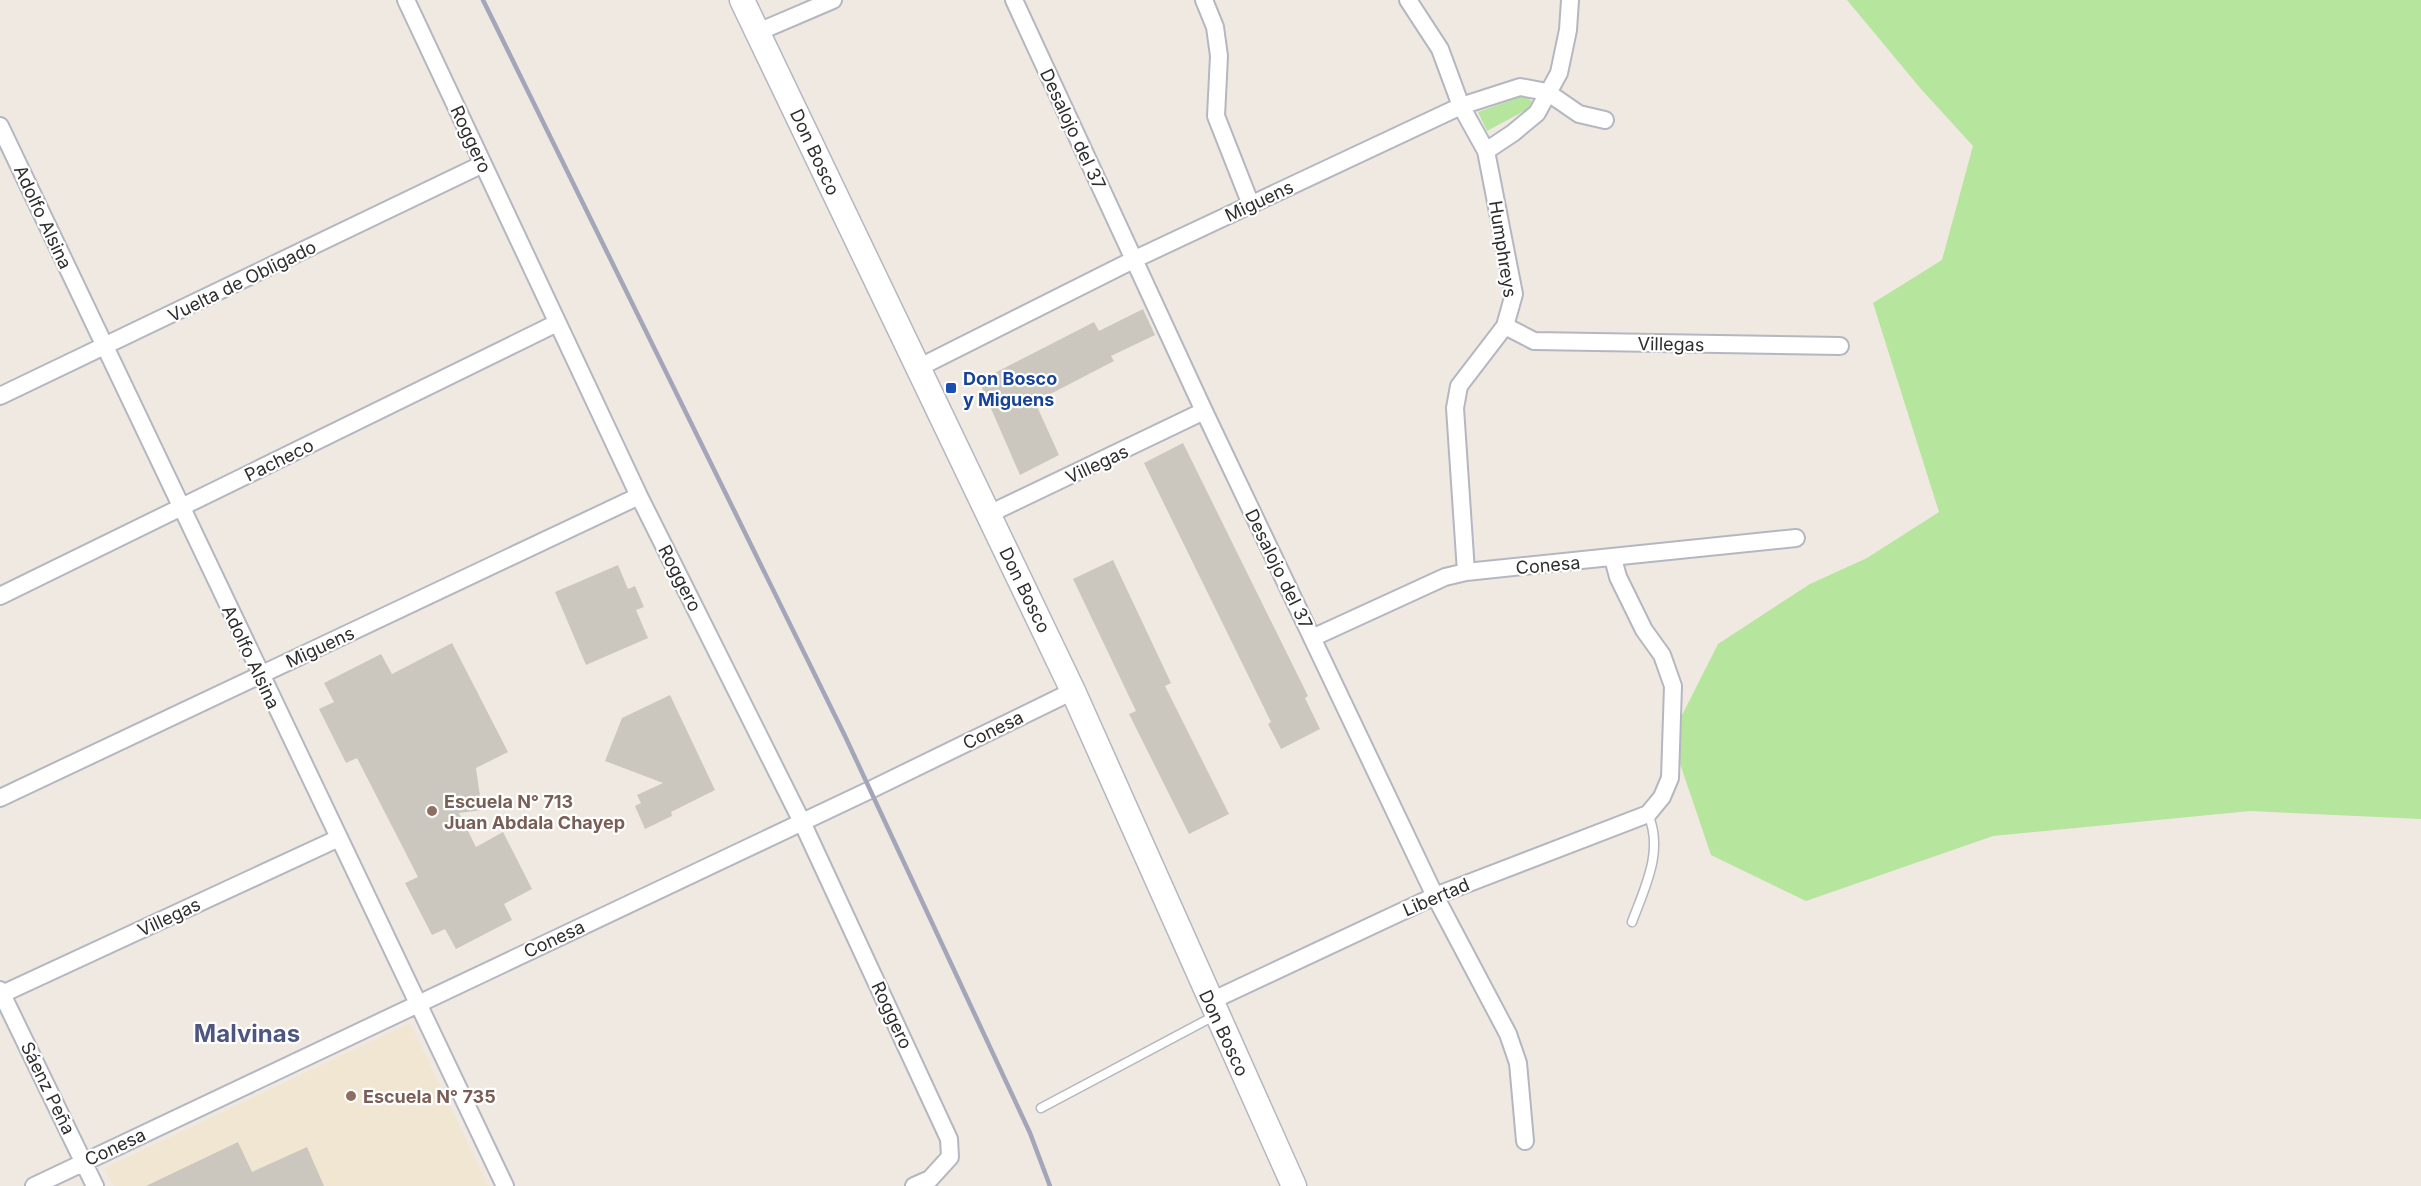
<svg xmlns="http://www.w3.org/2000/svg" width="2421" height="1186" viewBox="0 0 2421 1186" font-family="Inter,sans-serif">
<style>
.education{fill:#f0e6d1}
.green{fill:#b6e59e}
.building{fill:#cbc7bf}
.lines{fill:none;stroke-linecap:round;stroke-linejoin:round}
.lane-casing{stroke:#b4b7c1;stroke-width:11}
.street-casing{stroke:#b4b7c1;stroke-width:20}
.secondary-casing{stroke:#b4b7c1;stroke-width:27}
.lane{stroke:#fff;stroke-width:8}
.street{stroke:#fff;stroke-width:16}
.secondary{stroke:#fff;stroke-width:24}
.rail{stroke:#a3a6b8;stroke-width:4.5}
.transit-dot{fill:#1a4fb4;stroke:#fff;stroke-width:2}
.education-dot{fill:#8d6e63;stroke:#fff;stroke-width:2}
.labels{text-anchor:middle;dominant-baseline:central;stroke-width:4.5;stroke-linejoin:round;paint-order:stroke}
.street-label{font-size:18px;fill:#2e2e2e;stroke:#fff}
.transit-label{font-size:18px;font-weight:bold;fill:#164399;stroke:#fff;text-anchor:start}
.education-label{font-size:18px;font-weight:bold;fill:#785e54;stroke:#fff;text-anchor:start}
.district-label{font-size:24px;font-weight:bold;fill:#4d5680;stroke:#fff}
</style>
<rect width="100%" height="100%" fill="#efe9e1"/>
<!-- education -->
<path class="education" d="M410,1023L488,1186H114L105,1168Z"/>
<!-- green -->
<path class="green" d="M1847,0H2421V819L2250,811L1993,836L1806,901L1711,855L1671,737L1718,644L1810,584L1867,558L1939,512L1873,303L1942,260L1973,146L1921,89Z
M1523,96L1532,101L1528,109L1487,131L1478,112Z"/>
<!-- building -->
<path class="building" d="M1143,309L1155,335L1111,356L1114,361L1035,402L1059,455L1020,475L979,381L1094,322L1099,331Z
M1183,443L1308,696L1305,698L1320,729L1281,749L1268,724L1271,722L1144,463Z
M1113,560L1171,683L1165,686L1229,814L1189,834L1129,714L1136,711L1073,579Z
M618,565L628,589L635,586L644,607L636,610L648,638L586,665L555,592Z
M452,643L508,752L476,768L482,810L459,813L476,847L503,832L532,889L504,904L512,920L456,949L445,929L432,935L405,883L418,877L357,758L346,763L319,709L334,702L324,683L381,654L392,674Z
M670,695L715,790L671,812L672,816L645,829L635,806L641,803L637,795L663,783L605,761L622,718Z
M238,1142L252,1172L307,1147L324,1186H146Z"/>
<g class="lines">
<defs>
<path id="lane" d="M1632,922C1645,887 1664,851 1648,814
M1041,1108L1216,1015"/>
<path id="street" d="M406,0L639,496L802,822L949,1139L950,1157L930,1179L914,1186
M1014,0L1204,411L1435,896L1508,1034L1518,1063L1525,1141
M1204,0L1215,27L1219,56L1216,116L1251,205
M1408,0L1440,49L1461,106L1486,151L1514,294L1505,326L1459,386L1455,408L1466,572
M758,32L833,0
M0,126L505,1186
M1486,151L1513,133L1537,113L1559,73L1568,30L1570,0
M1505,326L1534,341L1840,346
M918,368L1133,260L1461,106L1520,87L1547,92L1579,114L1605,120
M0,396L483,164
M989,514L1204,411
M0,596L557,323
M1312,638L1445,577L1466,572L1796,538
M0,798L639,496
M0,990L95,1186
M0,995L339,838
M1209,1002L1435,896L1648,814L1662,797L1670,778L1673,686L1662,655L1644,630L1618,577L1613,558
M34,1186L870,790L1073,691"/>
<path id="secondary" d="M742,0L1073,691L1294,1186"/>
</defs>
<!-- lane casing -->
<use href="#lane" class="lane-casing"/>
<!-- street casing -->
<use href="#street" class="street-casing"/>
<!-- secondary casing -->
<use href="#secondary" class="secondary-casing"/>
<!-- lane -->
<use href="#lane" class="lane"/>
<!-- street -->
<use href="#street" class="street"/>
<!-- secondary -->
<use href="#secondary" class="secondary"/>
<!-- rail -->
<path class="rail" d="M483,0L845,736L1030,1133L1050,1186"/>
</g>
<!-- markers -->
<rect class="transit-dot" x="945" y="382" width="12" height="12" rx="3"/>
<g class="education-dot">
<circle cx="432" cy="811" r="6"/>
<circle cx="351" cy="1096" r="6"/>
</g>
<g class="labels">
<!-- street labels -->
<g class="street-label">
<text transform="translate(1073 129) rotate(65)">Desalojo del 37</text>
<text transform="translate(471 139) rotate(65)">Roggero</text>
<text transform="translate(815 152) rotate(65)">Don Bosco</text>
<text transform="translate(1259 201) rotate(-25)">Miguens</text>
<text transform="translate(43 217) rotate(65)">Adolfo Alsina</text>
<text transform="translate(1503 249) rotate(81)">Humphreys</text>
<text transform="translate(242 281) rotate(-26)">Vuelta de Obligado</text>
<text transform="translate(1671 344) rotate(1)">Villegas</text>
<text transform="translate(279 460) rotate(-26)">Pacheco</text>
<text transform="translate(1097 464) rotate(-25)">Villegas</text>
<text transform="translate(1548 565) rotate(-5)">Conesa</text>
<text transform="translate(1279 569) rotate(64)">Desalojo del 37</text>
<text transform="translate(680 578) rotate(63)">Roggero</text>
<text transform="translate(1025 590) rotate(64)">Don Bosco</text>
<text transform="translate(320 647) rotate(-25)">Miguens</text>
<text transform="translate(251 657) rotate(65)">Adolfo Alsina</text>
<text transform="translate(993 730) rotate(-26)">Conesa</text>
<text transform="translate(1436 897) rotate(-23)">Libertad</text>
<text transform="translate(169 917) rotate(-25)">Villegas</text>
<text transform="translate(554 939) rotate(-25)">Conesa</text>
<text transform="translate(892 1015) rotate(65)">Roggero</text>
<text transform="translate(1224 1033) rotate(65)">Don Bosco</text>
<text transform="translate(48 1088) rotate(64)">Sáenz Peña</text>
<text transform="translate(115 1147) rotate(-25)">Conesa</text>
</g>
<!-- transit labels -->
<g class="transit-label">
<text x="963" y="378">Don Bosco<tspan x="963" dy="21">y Miguens</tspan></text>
</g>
<!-- education labels -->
<g class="education-label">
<text x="444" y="801">Escuela N° 713<tspan x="444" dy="21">Juan Abdala Chayep</tspan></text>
<text x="363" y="1096">Escuela N° 735</text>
</g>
<!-- district labels -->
<g class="district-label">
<text x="247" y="1033">Malvinas</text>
</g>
</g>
</svg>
